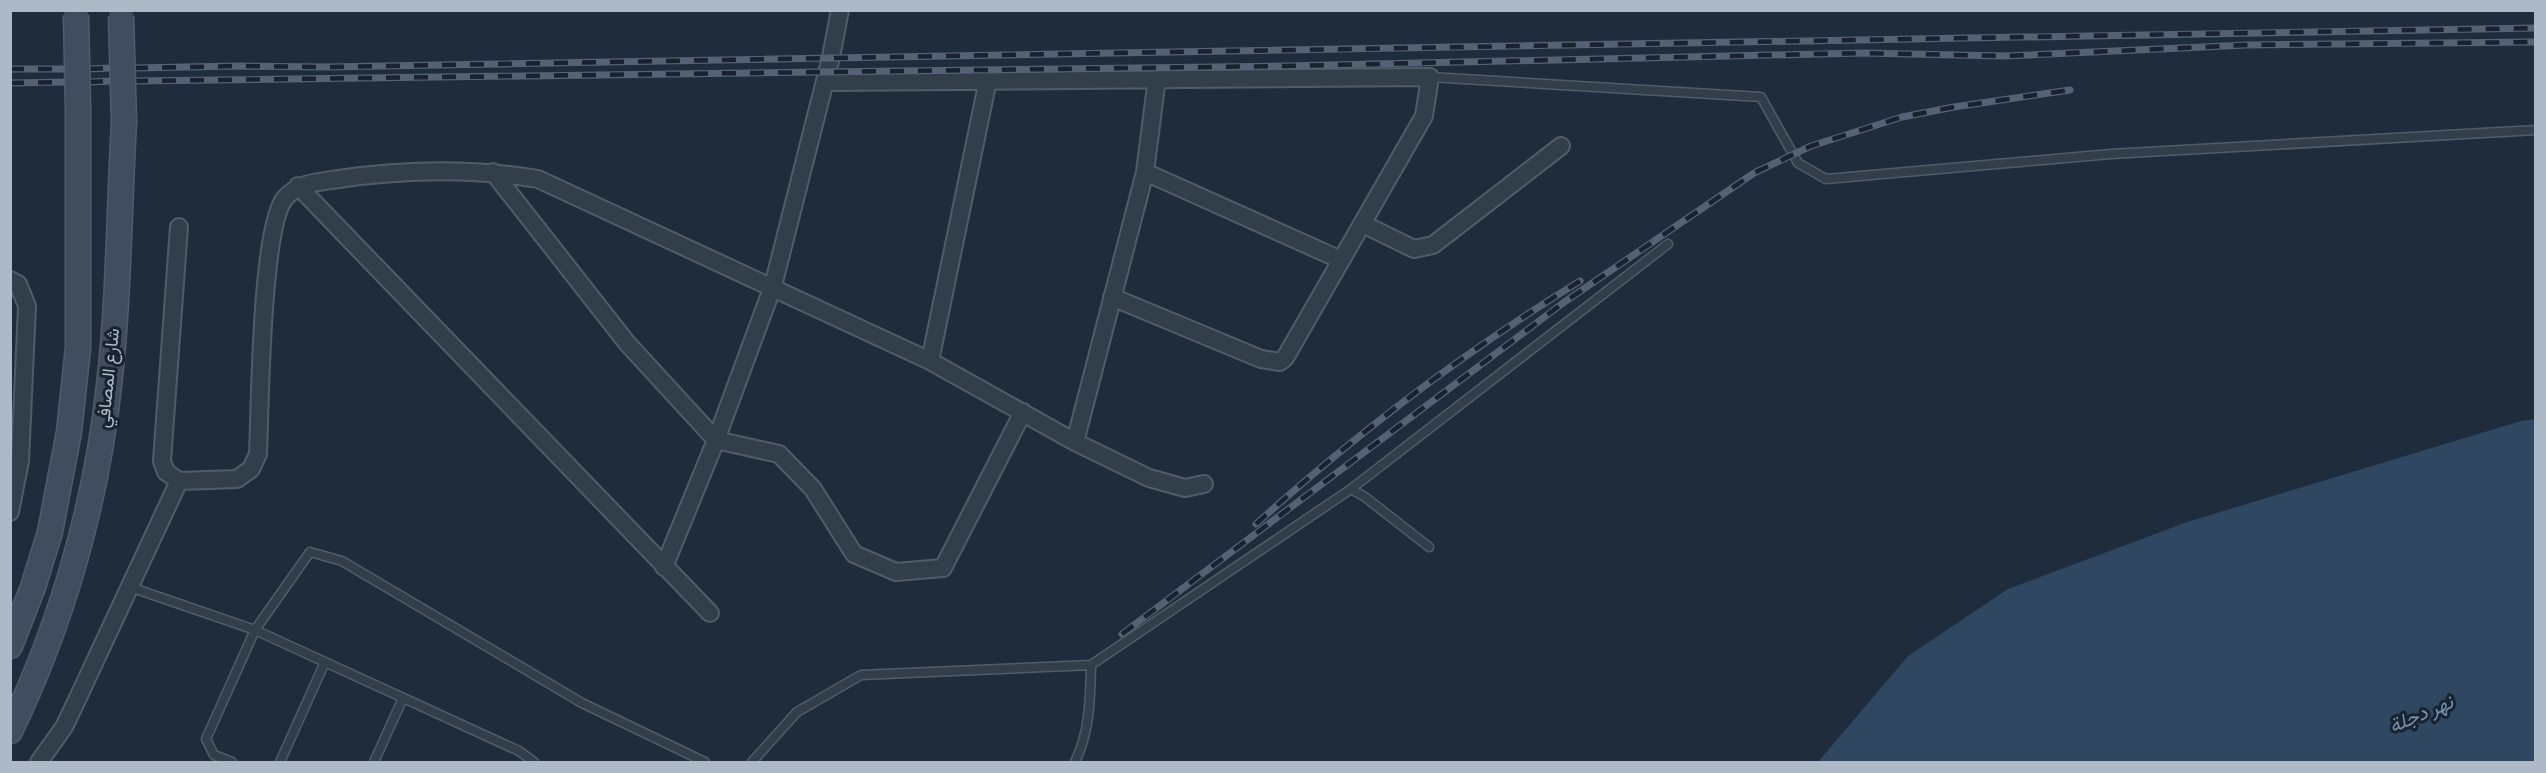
<svg xmlns="http://www.w3.org/2000/svg" width="2546" height="773" viewBox="0 0 2546 773" font-family="Karla,Vazirmatn,sans-serif">
<style>
.water{fill:#304762}
.lines{fill:none;stroke-linecap:round;stroke-linejoin:round}
.service-casing{stroke:#515c69;stroke-width:11}
.minor-casing{stroke:#515c69;stroke-width:20}
.secondary-casing{stroke:#515c69;stroke-width:27}
.service{stroke:#333e4b;stroke-width:8}
.minor{stroke:#333e4b;stroke-width:16}
.secondary{stroke:#414d5f;stroke-width:24}
.rail-casing{stroke:#556273;stroke-width:7}
.rail{stroke:#192330;stroke-width:4.5;stroke-dasharray:14;stroke-linecap:butt}
.secondary-bridge-casing{stroke:#515c69;stroke-width:27;stroke-linecap:butt}
.secondary-bridge{stroke:#414d5f;stroke-width:24}
.labels{text-anchor:middle;dominant-baseline:central;stroke-width:6;stroke-linejoin:round;paint-order:stroke}
.street-label{font-size:18px;fill:#aeb9c8;stroke:#192330}
.water-label{font-size:20px;font-style:italic;fill:#7491b2;stroke:#192330}
</style>
<rect width="100%" height="100%" fill="#1f2c3b"/>
<!-- water -->
<path class="water" d="M2535,419V762H1818L1908,656L2008,589L2187,522L2521,421Z"/>
<g class="lines">
<defs>
<path id="service" d="M1430,77L1761,97L1798,163L1826,179L2111,154L2536,130
M1351,489L1365,497L1429,547
M130,587L255,630L310,552L342,561L582,703L705,762
M232,762L214,755L206,739L255,630L519,751L534,762
M280,762L325,662
M374,762L403,698
M752,762L797,712L861,675L1091,665L1351,489L1668,244
M1075,762C1090,731 1090,700 1091,665"/>
<path id="minor" d="M825,82L1430,77L1424,116L1285,358L1280,362L1261,359L1112,297
M493,172L627,343L716,440L779,454L813,489L854,554L896,572L943,568L1023,412
M1145,172L1341,260
M298,186L710,613
M1363,224L1414,249L1433,245L1561,146
M179,227L162,461L166,472L179,481L237,479L251,469L258,454C260,408 261,227 285,198C299,182 320,182 339,179C407,169 471,168 538,179L930,361L1075,442L1149,478L1185,488L1204,484
M10,280L18,284L27,306L20,461L10,512
M930,361L988,80
M1075,442L1145,172L1157,78
M664,567L716,440L773,286L831,57L840,10
M39,762L64,727L76,702L179,481"/>
<path id="secondary" d="M10,646L33,587L50,532L69,432L78,348V109
M10,731C62,624 96,504 109,386C119,299 119,210 124,122"/>
</defs>
<!-- service casing -->
<use href="#service" class="service-casing"/>
<!-- minor casing -->
<use href="#minor" class="minor-casing"/>
<!-- secondary casing -->
<use href="#secondary" class="secondary-casing"/>
<!-- service -->
<use href="#service" class="service"/>
<!-- minor -->
<use href="#minor" class="minor"/>
<!-- secondary -->
<use href="#secondary" class="secondary"/>
<defs>
<path id="rail" d="M134,68L238,66L326,67L2536,28
M10,69H66
M89,69L111,68
M134,81L1286,66L1863,53L2005,56L2247,45L2536,42
M89,82L111,81
M10,83L66,82
M1256,524C1357,433 1464,352 1580,281
M1122,634L1563,303L1754,173L1811,146L1902,117L1954,107L2070,90"/>
</defs>
<!-- rail casing -->
<use href="#rail" class="rail-casing"/>
<!-- rail -->
<use href="#rail" class="rail"/>
<defs>
<path id="secondary-bridge" d="M76,15L78,109
M121,16L124,122"/>
</defs>
<!-- secondary-bridge casing -->
<use href="#secondary-bridge" class="secondary-bridge-casing"/>
<!-- secondary-bridge -->
<use href="#secondary-bridge" class="secondary-bridge"/>
</g>
<g class="labels">
<!-- street labels -->
<g class="street-label">
<text transform="translate(108 378) rotate(-84)">شارع المصافي</text>
</g>
<!-- water labels -->
<g class="water-label">
<text transform="translate(2421 714) rotate(-23)">نهر دجلة</text>
</g>
</g>
<!-- border -->
<rect width="2546" height="773" fill="none" stroke="#aeb9c8" stroke-width="24"/>
</svg>
